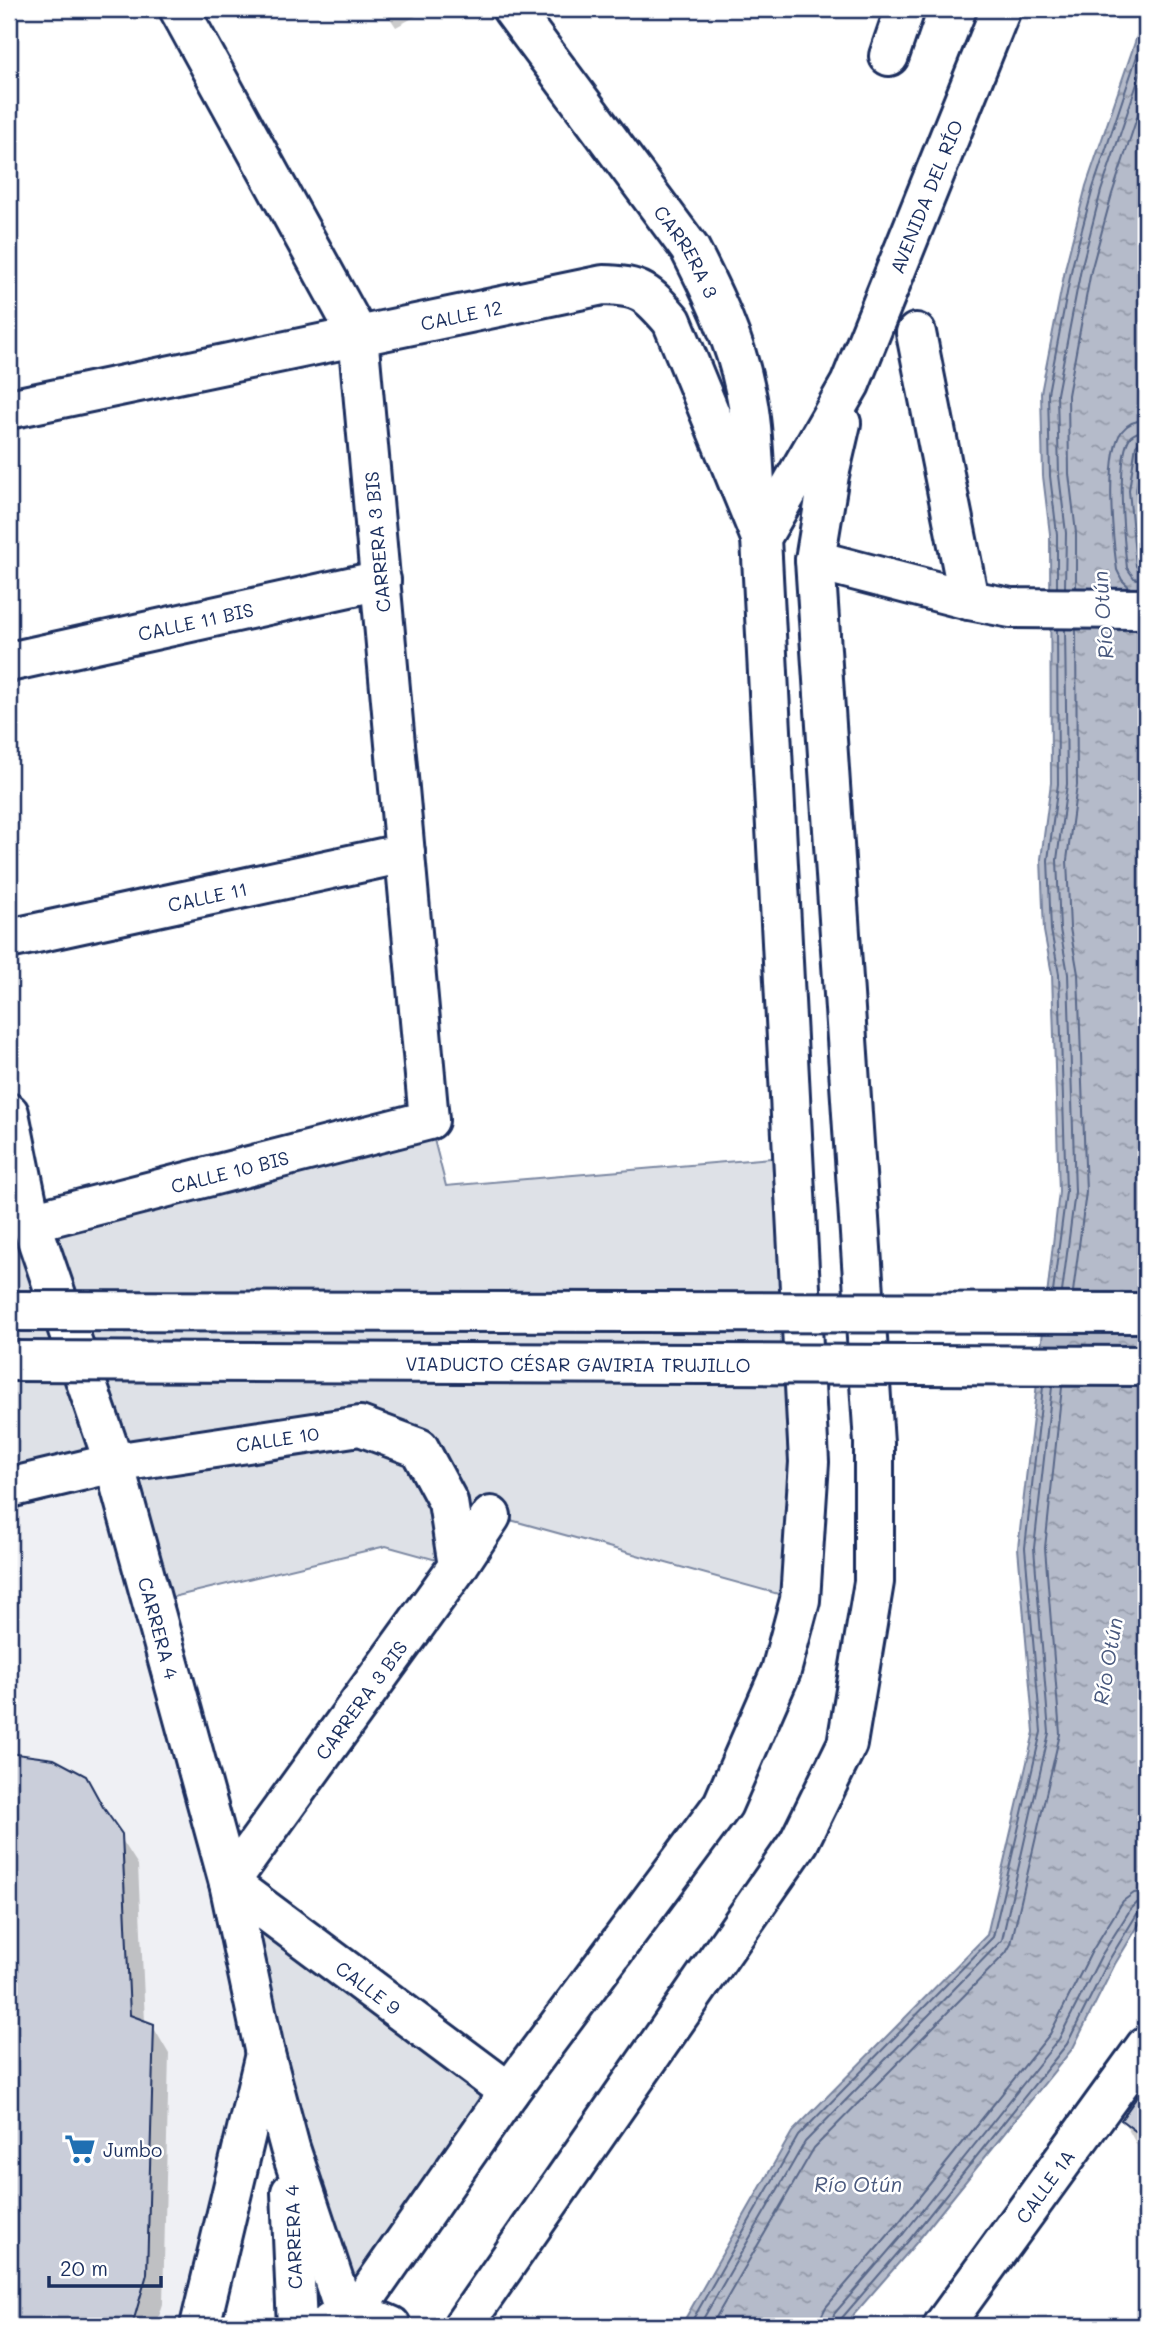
<svg xmlns="http://www.w3.org/2000/svg" width="1155" height="2335" viewBox="0 0 1155 2335" font-family="Mali,sans-serif">
<style>
.built{fill:#eff0f4}
.green{fill:#dee1e7;stroke:#7c88a2;stroke-width:2}
.water{fill:url(#water-ripples);stroke:#77839f;stroke-width:2}
.shadow{fill:#0003}
.lines{fill:none;stroke-linecap:round;stroke-linejoin:round}
.shore{stroke:#596789;stroke-width:2}
.building{fill:#caceda;stroke:#1b2f5e;stroke-width:2}
.minor-casing{stroke:#1b2f5e;stroke-width:44}
.major-casing{stroke:#1b2f5e;stroke-width:44}
.minor{stroke:#fff;stroke-width:38}
.major{stroke:#fff;stroke-width:38}
.major-bridge-casing{stroke:#1b2f5e;stroke-width:44;stroke-linecap:butt}
.major-bridge{stroke:#fff;stroke-width:38}
.labels{text-anchor:middle;dominant-baseline:central;stroke-width:5;stroke-linejoin:round;paint-order:stroke}
.street-label{font-size:19px;fill:#1b2f5e;stroke:#fff}
.poi-label{font-size:19px;fill:#1b2f5e;stroke:#fff;text-anchor:start}
.water-label{font-size:21px;font-style:italic;fill:#49597e;stroke:#fff}
</style>
<defs>
<pattern id="water-ripples" width="26" height="14" patternUnits="userSpaceOnUse" patternTransform="scale(1.75)"><rect width="26" height="14" fill="#b5bbca"/><path d="M2 4q2-2 4 0t4 0M15 11q2-2 4 0t4 0" fill="none" stroke="#9298a7"/></pattern>
</defs>
<rect width="100%" height="100%" fill="#fff"/>
<filter id="ink" filterUnits="userSpaceOnUse"><feTurbulence type="fractalNoise" baseFrequency=".0143" numOctaves="2"/><feDisplacementMap in="SourceGraphic" scale="14" xChannelSelector="R" yChannelSelector="G"/><feConvolveMatrix kernelMatrix="1 2 1 2 8 2 1 2 1" color-interpolation-filters="sRGB"/></filter>
<g filter="url(#ink)">
<!-- built -->
<path class="built" d="M114,1463L265,2054L200,2326H9V1488Z"/>
<!-- green -->
<path class="green" d="M9,1113L30,1222L429,1120L446,1186L795,1156L800,1600L449,1503L458,1566L386,1546L152,1602L114,1463L9,1488Z
M229,1883L509,2092L353,2316Z"/>
<!-- water -->
<path class="water" d="M1146,10V425L1136,490L1146,604V1913L1115,1964L1073,2048L916,2243L844,2326H681L792,2132L987,1935L1034,1732L1018,1548L1059,1192L1052,974L1044,931L1041,859L1051,783L1050,534L1043,476L1041,393L1066,265L1086,186Z"/>
<!-- shadow -->
<path class="shadow" d="M384,9H429L396,27Z
M10,1755L106,1815L138,1865L145,2022L152,2025L169,2054L163,2304L156,2326H9Z
M1146,2087V2154L1139,2149L1123,2120Z"/>
<g class="lines">
<!-- shore -->
<path class="shore" d="M1146,431C1140,431 1136,432 1131,436C1115,455 1124,542 1127,568L1134,578L1146,581
M1146,439L1140,441L1136,445L1129,490L1136,566L1140,571L1146,573
M1057,587V534L1050,476L1048,393L1072,267L1093,188L1146,29
M1065,587L1066,533L1059,475L1057,394L1081,269L1101,191L1146,57
M1076,587V533L1069,474L1068,395L1091,271L1112,194L1146,90
M1130,588L1122,580L1117,570C1113,540 1104,455 1122,431C1128,423 1137,420 1146,420
M1053,1292L1066,1192L1059,974L1051,930L1048,860L1058,784L1057,629
M1062,1292L1075,1192L1068,974L1060,929L1057,860L1067,784L1065,629
M1073,1292L1086,1192L1078,974L1070,928L1067,860L1077,785L1076,629
M689,2326L798,2136L993,1937L1041,1732L1025,1548L1043,1387
M699,2326L805,2142L1002,1940L1049,1733L1034,1548L1052,1387
M711,2326L814,2148L1006,1953L1011,1944L1060,1734L1045,1548L1062,1387
M820,2326L821,2317L826,2307L896,2226L1050,2034L1092,1951L1123,1901L1134,1893L1146,1891
M831,2326L834,2314L904,2233L1059,2039L1101,1956L1130,1910L1137,1903L1146,1902
M840,2326L841,2319L910,2239L1067,2044L1109,1960L1137,1914L1146,1910"/>
</g>
<!-- building -->
<path class="building" d="M9,1753L54,1759L86,1776L103,1807L122,1834L130,2015L154,2024L147,2274L132,2326H9Z
M1146,2084V2139L1121,2120Z"/>
<g class="lines">
<defs>
<g id="minor">
<path id="s1" d="M512,9L690,249C713,294 735,339 745,389C753,423 753,461 756,496"/>
<path d="M889,56L905,9"/>
<path d="M916,333L969,600"/>
<path id="s2" d="M9,409L603,285C641,286 647,292 672,321L761,538"/>
<path d="M815,560L969,600L1011,608L1146,609"/>
<path id="s3" d="M9,662L381,580"/>
<path id="s4" d="M9,939L405,853"/>
<path id="s5" d="M31,1222L429,1120L358,335L179,9"/>
<path id="s6" d="M9,1488L114,1463L360,1426L419,1448L448,1502L458,1566"/>
<path id="s7" d="M491,1516L458,1566L229,1883L509,2092"/>
<path d="M200,2326L265,2054"/>
<path id="s8" d="M943,2326L1146,2046"/>
</g>
<g id="major">
<path id="s9" d="M9,1113L31,1222L114,1463L229,1883L265,2054L290,2148L346,2317"/>
<path d="M291,2192L297,2326"/>
<path id="s10" d="M353,2316L509,2092L723,1804L781,1671L800,1600L809,1462L761,538L850,384L1001,9"/>
<path d="M330,2323C353,2315 369,2315 391,2326"/>
<path d="M463,2326L799,1842L847,1744L874,1582V1443L815,560L829,475L841,423"/>
</g>
</defs>
<!-- minor casing -->
<use href="#minor" class="minor-casing"/>
<!-- major casing -->
<use href="#major" class="major-casing"/>
<!-- minor -->
<use href="#minor" class="minor"/>
<!-- major -->
<use href="#major" class="major"/>
<defs>
<g id="major-bridge">
<path d="M9,1311L1146,1313"/>
<path id="s11" d="M9,1361L1146,1366"/>
</g>
</defs>
<!-- major-bridge casing -->
<use href="#major-bridge" class="major-bridge-casing"/>
<!-- major-bridge -->
<use href="#major-bridge" class="major-bridge"/>
</g>
</g>
<!-- icons -->
<defs>
<symbol id="supermarket-bare" viewBox="-9 -9 18 18"><path d="M-6-5.5h2.5l.6 2H6L4.5 2H-2.5L-4.4-4H-6ZM-1.5 3.2a1.3 1.3 0 1 0 .1 0ZM3 3.2a1.3 1.3 0 1 0 .1 0Z" fill="#1f6fb2" stroke="#fff" stroke-width="2.5" paint-order="stroke"/></symbol>
</defs>
<g fill-rule="evenodd">
<use href="#supermarket-bare" x="58" y="2127" width="44" height="44"/>
</g>
<g class="labels">
<!-- street labels -->
<g class="street-label">
<text stroke="none"><textPath href="#s10" startOffset="2294">AVENIDA DEL RÍO</textPath></text>
<text stroke="none"><textPath href="#s1" startOffset="299">CARRERA 3</textPath></text>
<text stroke="none"><textPath href="#s2" startOffset="462">CALLE 12</textPath></text>
<text transform="translate(377 542) rotate(-95)">CARRERA 3 BIS</text>
<text stroke="none"><textPath href="#s3" startOffset="191">CALLE 11 BIS</textPath></text>
<text stroke="none"><textPath href="#s4" startOffset="203">CALLE 11</textPath></text>
<text stroke="none"><textPath href="#s5" startOffset="205">CALLE 10 BIS</textPath></text>
<text stroke="none"><textPath href="#s11" startOffset="569">VIADUCTO CÉSAR GAVIRIA TRUJILLO</textPath></text>
<text stroke="none"><textPath href="#s6" startOffset="273">CALLE 10</textPath></text>
<text stroke="none"><textPath href="#s9" startOffset="537">CARRERA 4</textPath></text>
<text transform="translate(361 1700) rotate(-54)">CARRERA 3 BIS</text>
<text stroke="none"><textPath href="#s7" startOffset="625">CALLE 9</textPath></text>
<text stroke="none"><textPath href="#s8" startOffset="173">CALLE 1A</textPath></text>
<text transform="translate(293 2237) rotate(-92)">CARRERA 4</text>
</g>
<!-- poi labels -->
<g class="poi-label">
<text x="103" y="2149">Jumbo</text>
</g>
<!-- water labels -->
<g class="water-label">
<text transform="translate(1102 615) rotate(-94)">Río Otún</text>
<text transform="translate(1107 1661) rotate(-80)">Río Otún</text>
<text x="858" y="2183">Río Otún</text>
</g>
</g>
<!-- margin -->
<rect width="1155" height="2335" fill="none" stroke="#fff" stroke-width="35"/>
<rect x="18" y="18" width="1120" height="2300" fill="none" stroke="#1b2f5e" stroke-width="2.5" filter="url(#ink)"/>
<!-- scale -->
<path d="M49 2276v10h112v-10" fill="none" stroke="#1b2f5e" stroke-width="3.5"/>
<text x="60" y="2276" font-size="21" fill="#1b2f5e" stroke="#ffffff" stroke-width="5" paint-order="stroke">20 m</text>
</svg>
